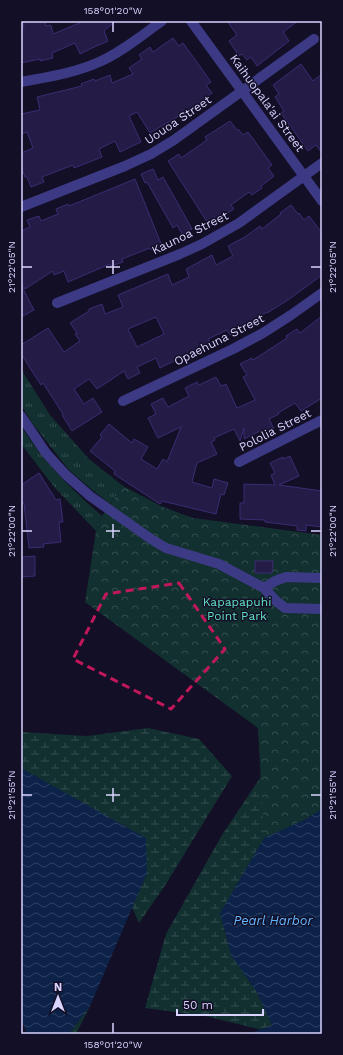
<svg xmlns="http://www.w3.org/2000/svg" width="343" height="1055" viewBox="0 0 343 1055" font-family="'Work Sans',sans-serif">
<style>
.grass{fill:url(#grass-tufts)}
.wetland{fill:url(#wetland-marsh)}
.park{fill:url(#park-crowns)}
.water{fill:url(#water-waves)}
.building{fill:#241b47;stroke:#3b2d73;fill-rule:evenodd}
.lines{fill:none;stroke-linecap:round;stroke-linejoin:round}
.minor{stroke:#3d3a85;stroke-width:10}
.marked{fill:none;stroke:#c2185b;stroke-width:3;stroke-dasharray:8 5;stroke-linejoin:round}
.ticks{fill:none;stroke:#d9d4ff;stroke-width:1.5}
.labels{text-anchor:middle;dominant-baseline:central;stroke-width:3;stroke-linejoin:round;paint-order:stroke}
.street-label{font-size:12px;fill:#d9d4ff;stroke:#130f26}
.park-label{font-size:12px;fill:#5fe0c0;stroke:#130f26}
.water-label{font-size:13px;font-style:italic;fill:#62b6ff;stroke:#130f26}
.neatline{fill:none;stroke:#d9d4ff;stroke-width:1.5}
.ticks-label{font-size:10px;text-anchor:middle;fill:#d9d4ff}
</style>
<defs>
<pattern id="grass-tufts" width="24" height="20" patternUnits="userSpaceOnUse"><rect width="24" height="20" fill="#12302f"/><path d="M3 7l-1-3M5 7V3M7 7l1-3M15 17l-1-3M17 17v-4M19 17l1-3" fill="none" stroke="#344d4e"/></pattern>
<pattern id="wetland-marsh" width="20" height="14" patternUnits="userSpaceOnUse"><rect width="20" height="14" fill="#12302f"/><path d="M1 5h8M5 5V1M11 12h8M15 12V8" fill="none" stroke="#344d4e"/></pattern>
<pattern id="park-crowns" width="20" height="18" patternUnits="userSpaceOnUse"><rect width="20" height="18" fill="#12302f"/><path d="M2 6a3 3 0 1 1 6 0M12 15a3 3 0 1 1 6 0" fill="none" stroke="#344d4e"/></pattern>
<pattern id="water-waves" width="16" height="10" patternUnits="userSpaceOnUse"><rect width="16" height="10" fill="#0c2248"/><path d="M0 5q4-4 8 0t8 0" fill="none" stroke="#2f4163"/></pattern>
</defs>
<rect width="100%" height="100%" fill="#130f26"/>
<!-- grass -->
<path class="grass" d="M21,369L50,415L89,459L123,486L110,504L91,489L68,469L33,424L21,405Z
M21,426C43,461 71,489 102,516L96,531L55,488L21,444Z"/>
<!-- wetland -->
<path class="wetland" d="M148,728L199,739L232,776L166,884L139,923L128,898L21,779V732L87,736Z
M322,748V839L279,1034L205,1016L145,1008L166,934L222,835L264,772Z
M90,1006L76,1034H55Z"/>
<!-- park -->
<path class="park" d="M123,486L163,507L193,518L322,535V809L306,819L264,838L258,728L85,602L96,531L102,516Z"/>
<!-- water -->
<path class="water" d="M21,768L146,838L147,873L90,1006L69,1034H27L21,1018Z
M322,809V1034H249L272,1025L256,991L231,955L220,913L264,838L306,819Z"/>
<!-- building -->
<path class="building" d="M23,21H45L46,26L51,25L53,34L84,21H116L104,31L108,41L92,48L80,54L75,43L52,53L53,58L40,61V59L21,63V28H24Z
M227,21H298L283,32L289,41L257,66L251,57L247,60L242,54L239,56L229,41L237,35Z
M173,38L179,46L183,43L194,58L211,82L206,85L212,93L193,107L194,109L183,117L182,114L150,133L137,112L129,116L141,142L120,152L115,141L99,149L102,157L74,168L73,165L42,177L44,182L31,187L27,177H25L21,166V153L33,148L27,132L21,134V114L40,110L37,97L82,86L81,84L94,79L95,81L110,75L112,83L133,74L129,68L142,59L139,55L150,47L153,52Z
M301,64L313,81L322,74V153L316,145L308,151L281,113L284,111L275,97L279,94L273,85Z
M230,121L237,130L238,129L243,135L248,132L272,165L268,168L274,176L261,186L262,188L252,195L249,192L231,205L234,209L209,225L168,161L179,154L181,158L207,140L205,137Z
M153,169L158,180L163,177L192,229L182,234L177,225L173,228L147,182L145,183L141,174Z
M135,179L162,246L151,250L150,248L122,259L123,262L111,266L110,264L68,282L64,271L54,275L53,271L25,289L21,282V231L30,227L27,220L39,216L41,221L58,214L56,209L68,204L69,206Z
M291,205L298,214L299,213L304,220L309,216L322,233V275L288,300L267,313V312L241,327V329L230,335L227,330L208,339L210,343L160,368L156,358L137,367L140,373L128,379L124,371L97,389L89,379L74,389L84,404L93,398L102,412L72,431L62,415L63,414L43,383L41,385L28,365L21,353V345L48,328L64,352L80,341L75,334L77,333L70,323L89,311V309L102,304L105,314L123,307L118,295L168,274L172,285L189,277L186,269L212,255L216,265L233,256L228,246L245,237L260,226L262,229L281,214L280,213ZM156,317L164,334L137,347L128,329Z
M21,285L34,310L21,317Z
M322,316V398L301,411L295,403L278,413L279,414L269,419L274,429L262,435L260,431L244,439V428L240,441L234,429L214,438L215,440L211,442L217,454L197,463L192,482L212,488L214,479L228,483L224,495L221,494L216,514L162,501L160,504L114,474L115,471L90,451L102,437L100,435L109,424L132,443L134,439L148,447L141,459L157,469L163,459L167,462L181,427L158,438L148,418L156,414L151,404L163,398L168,407L189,396L185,388L197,382L199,385L216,377L221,386L226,384L237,408L255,400L243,377L247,375L240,364L252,358L253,360L287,338L286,336L297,329L300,333Z
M290,456L299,476L279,485L322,491V527L306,525V531L297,530V526L265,522V520L240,519V503H244V484L275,485L271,475L275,473L270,463L283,457V459Z
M39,473L56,500L60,499L63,522H59L61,542L43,544L44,547L29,548L24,503L21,505V485Z
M35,556V576L21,577V557Z
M255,561H273L272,573H255Z"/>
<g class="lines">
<!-- minor -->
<path class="minor" d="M191,21L322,201
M21,82C47,77 75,73 99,62C122,52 142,35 162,21
M21,207L125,166L151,154L174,140L314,39
M57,303L180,254L202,244L239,223L322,163
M123,401L233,349L263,333L291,315L322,293
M21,416L46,453L65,474L90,496L151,539L166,548L219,564L264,588L275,600L285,608L322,609
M239,462L322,420
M264,588L275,581L286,577L322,578"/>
</g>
<!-- marked area -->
<path class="marked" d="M179,583L225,649L171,709L73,659L106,594Z"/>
<!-- ticks -->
<path class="ticks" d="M113,22V32M113,260V274M22,267H32M106,267H120M311,267H321M113,524V538M22,531H32M106,531H120M311,531H321M113,788V802M22,795H32M106,795H120M311,795H321M113,1023V1033"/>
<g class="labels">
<!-- street labels -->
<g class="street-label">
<text transform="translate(267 103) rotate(54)">Kaihuopala'ai Street</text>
<text transform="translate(178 120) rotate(-34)">Uouoa Street</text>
<text transform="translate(190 233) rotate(-26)">Kaunoa Street</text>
<text transform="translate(219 340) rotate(-27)">Opaehuna Street</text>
<text transform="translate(275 430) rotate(-27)">Pololia Street</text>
</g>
<!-- park labels -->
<g class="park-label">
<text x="237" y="602">Kapapapuhi<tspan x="237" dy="14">Point Park</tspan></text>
</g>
<!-- water labels -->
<g class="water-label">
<text x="273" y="920">Pearl Harbor</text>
</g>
</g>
<!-- border -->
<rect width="343" height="1055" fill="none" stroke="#130f26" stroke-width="44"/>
<!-- north arrow -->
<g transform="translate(58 997)" stroke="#130f26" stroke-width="3" paint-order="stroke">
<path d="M0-3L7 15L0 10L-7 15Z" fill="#d9d4ff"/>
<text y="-6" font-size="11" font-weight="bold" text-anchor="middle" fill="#d9d4ff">N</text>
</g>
<!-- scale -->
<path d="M177 1009v6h86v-6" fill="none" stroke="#d9d4ff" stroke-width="2"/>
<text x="183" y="1009" font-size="12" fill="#d9d4ff" stroke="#130f26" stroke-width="3" paint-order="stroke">50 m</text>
<rect x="22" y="22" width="299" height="1011" class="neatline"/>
<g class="ticks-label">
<text x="113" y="14">158°01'20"W</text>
<text transform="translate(11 267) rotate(-90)" y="4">21°22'05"N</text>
<text transform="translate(332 267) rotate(-90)" y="4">21°22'05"N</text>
<text transform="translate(11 531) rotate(-90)" y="4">21°22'00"N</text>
<text transform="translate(332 531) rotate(-90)" y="4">21°22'00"N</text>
<text transform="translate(11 795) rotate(-90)" y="4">21°21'55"N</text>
<text transform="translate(332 795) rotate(-90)" y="4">21°21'55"N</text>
<text x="113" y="1048">158°01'20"W</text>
</g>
</svg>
